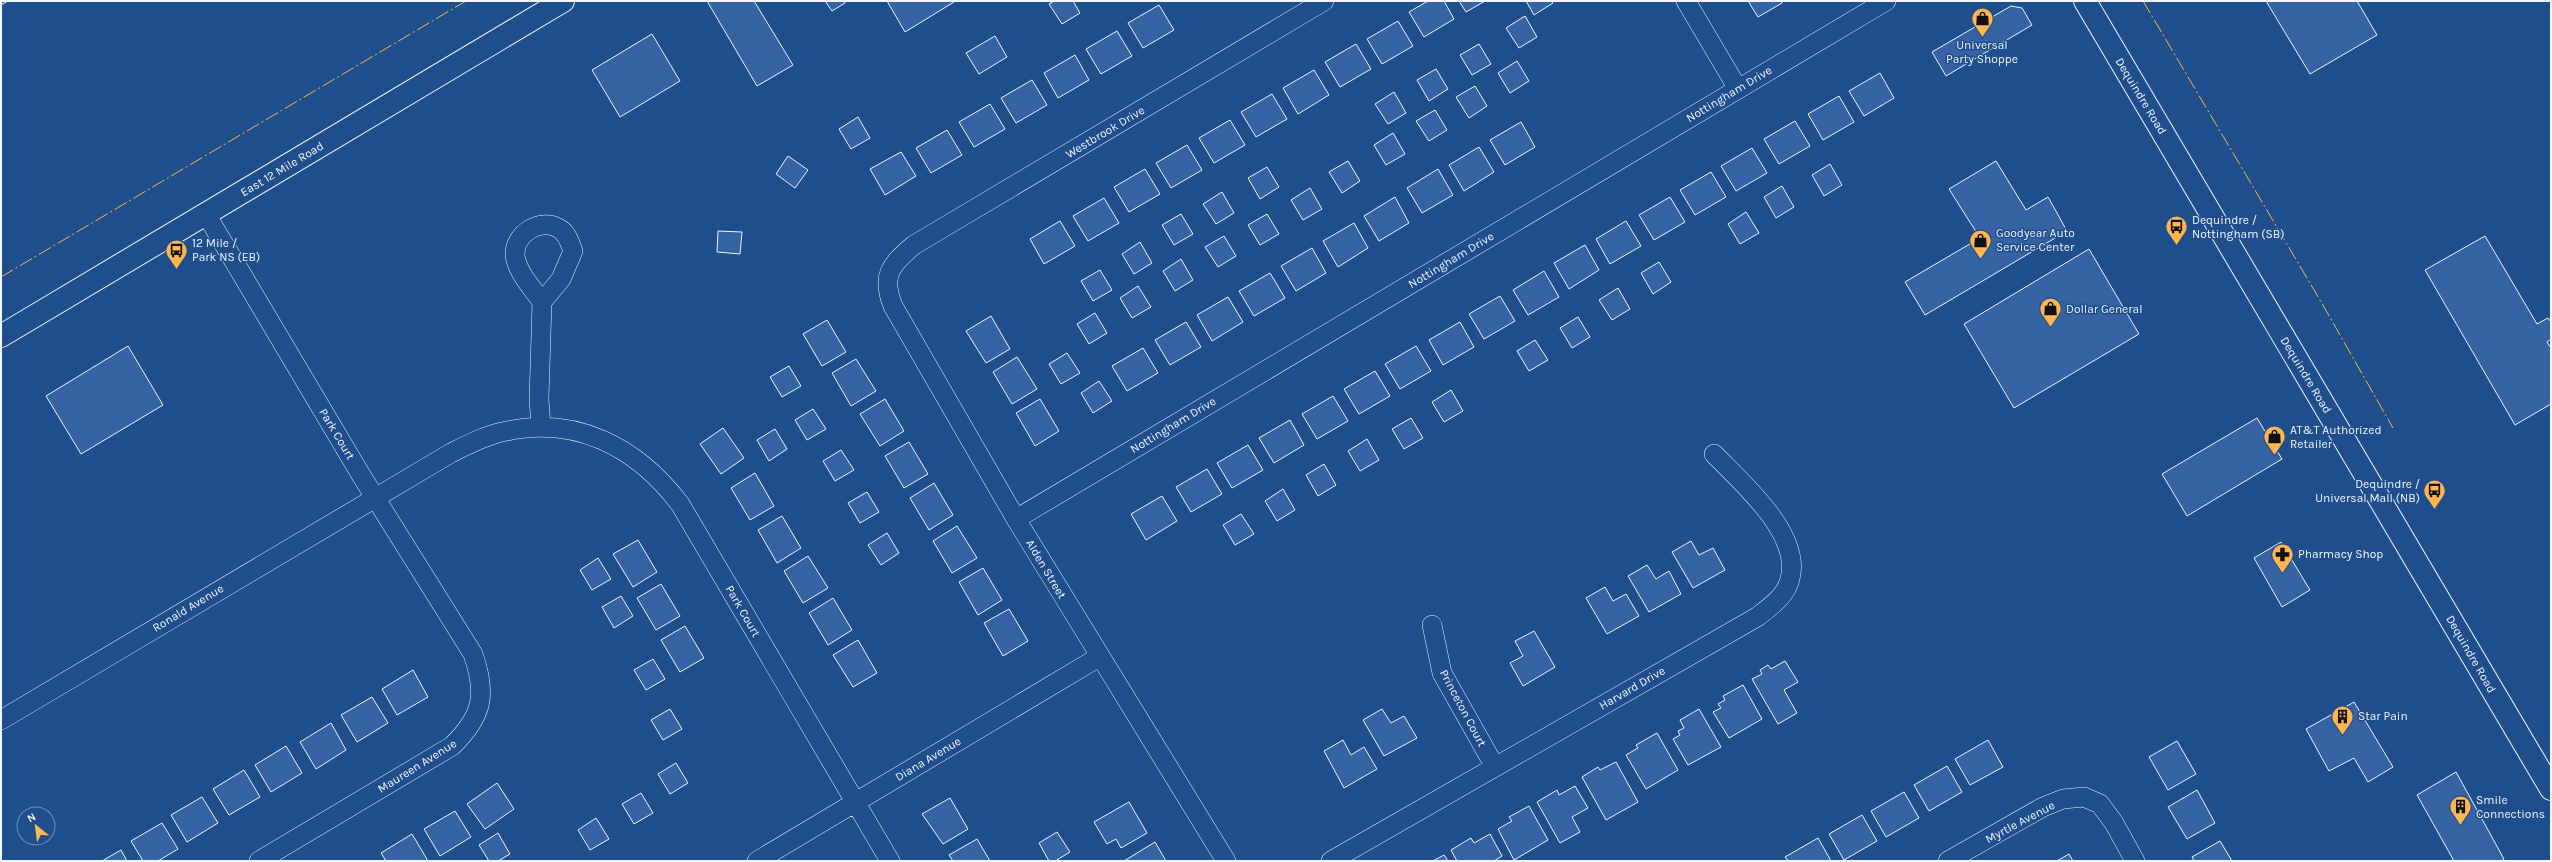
<svg xmlns="http://www.w3.org/2000/svg" width="2552" height="862" viewBox="0 0 2552 862" font-family="Karla,sans-serif">
<style>
.building{fill:#3563a3;stroke:#f2f6ff}
.lines{fill:none;stroke-linecap:round;stroke-linejoin:round}
.street-casing{stroke:#f2f6ff;stroke-width:20}
.secondary-casing{stroke:#f2f6ff;stroke-width:24}
.street{stroke:#1f4e8c;stroke-width:19}
.secondary{stroke:#1f4e8c;stroke-width:22}
.power{stroke:#ffb74d;stroke-width:1;stroke-dasharray:14 3 2 3;stroke-linecap:butt}
.labels{text-anchor:middle;dominant-baseline:central;stroke-width:3;stroke-linejoin:round;paint-order:stroke}
.poi-label{font-size:12px;fill:#f2f6ff;stroke:#1f4e8c;text-anchor:start}
.street-label{font-size:12px;fill:#f2f6ff;stroke:#1f4e8c}
</style>
<rect width="100%" height="100%" fill="#1f4e8c"/>
<!-- building -->
<path class="building" d="M1,1H8L1,5Z
M707,1H754L793,65L757,86Z
M825,1H844L845,3L832,11Z
M887,1H953L954,2L905,32Z
M1054,1H1073L1080,13L1062,24L1049,4Z
M1428,1H1444L1454,19L1424,37L1409,12Z
M1459,1H1485L1466,12Z
M1526,1H1551L1553,3L1534,15Z
M1748,1H1781L1782,3L1758,17Z
M2266,1H2357L2377,35L2310,74Z
M1159,5L1174,30L1143,48L1128,23Z
M2011,6L2022,8L2032,25L1946,76L1932,52Z
M1525,16L1537,37L1519,48L1506,28Z
M1398,21L1413,46L1382,64L1367,39Z
M1117,31L1132,56L1101,74L1086,49Z
M652,34L680,81L620,117L592,70Z
M995,36L1007,57L979,74L966,53Z
M1356,44L1371,69L1340,87L1325,62Z
M1479,44L1491,64L1472,75L1460,55Z
M1075,55L1089,80L1058,98L1044,73Z
M1517,61L1529,81L1510,93L1498,73Z
M1436,69L1448,89L1429,101L1417,80Z
M1314,70L1329,95L1298,114L1283,88Z
M1880,73L1894,98L1864,116L1849,91Z
M1032,80L1047,105L1016,123L1001,98Z
M1475,86L1487,106L1469,118L1456,97Z
M1394,92L1406,113L1388,124L1375,104Z
M1272,94L1287,119L1256,137L1241,112Z
M1839,96L1854,122L1823,140L1808,114Z
M990,104L1005,129L974,147L959,122Z
M1435,110L1447,130L1429,141L1416,121Z
M858,117L870,138L851,149L839,129Z
M1230,120L1245,145L1214,163L1199,138Z
M1795,121L1810,146L1779,164L1764,139Z
M1521,122L1535,147L1505,165L1490,140Z
M947,130L962,155L931,173L916,148Z
M1393,133L1405,154L1386,165L1374,145Z
M1187,145L1202,170L1171,188L1156,163Z
M1479,147L1494,172L1464,191L1449,165Z
M1752,148L1767,173L1736,191L1721,166Z
M901,152L916,176L885,195L870,169Z
M788,156L808,170L795,188L776,174Z
M1348,161L1360,181L1342,193L1329,172Z
M1996,161L2026,210L2048,197L2067,231L1925,315L1905,282L1980,238L1949,189Z
M1830,164L1842,185L1824,196L1812,175Z
M1267,167L1279,187L1260,199L1248,178Z
M1145,169L1160,194L1129,212L1114,187Z
M1438,169L1453,195L1422,213L1407,188Z
M1711,172L1726,197L1695,215L1680,190Z
M1782,186L1794,207L1776,218L1764,197Z
M1310,188L1322,209L1303,220L1291,200Z
M1222,192L1234,213L1216,224L1203,204Z
M1395,197L1409,223L1379,241L1364,216Z
M1670,197L1685,222L1654,240L1639,215Z
M1104,198L1119,223L1088,241L1073,216Z
M1746,212L1759,233L1740,244L1728,224Z
M1181,214L1193,234L1174,245L1162,225Z
M1267,214L1279,234L1260,245L1248,225Z
M1060,221L1075,246L1044,264L1030,239Z
M1626,221L1641,246L1610,264L1596,239Z
M1354,223L1368,248L1338,267L1323,241Z
M718,231L742,232L740,254L717,252Z
M1224,236L1236,256L1218,267L1205,247Z
M2485,236L2537,324L2548,318L2551,322V339L2547,342L2551,348V404L2515,425L2425,270Z
M1140,242L1152,263L1134,274L1122,254Z
M1585,245L1599,270L1569,289L1554,263Z
M1312,248L1326,273L1296,291L1281,266Z
M2089,249L2139,334L2014,408L1964,324Z
M1181,259L1193,280L1175,291L1163,271Z
M1659,262L1671,282L1653,294L1641,273Z
M1100,270L1112,290L1093,301L1081,281Z
M1544,271L1559,297L1528,315L1513,290Z
M1270,273L1285,298L1254,316L1239,291Z
M1138,286L1151,307L1132,318L1120,298Z
M1618,288L1630,309L1612,320L1599,300Z
M1500,296L1515,321L1484,339L1469,314Z
M1228,297L1243,322L1212,341L1197,315Z
M1095,313L1107,333L1089,344L1077,324Z
M991,316L1010,349L986,363L966,331Z
M1578,317L1590,337L1572,348L1560,328Z
M827,320L846,352L822,366L803,334Z
M1186,322L1201,347L1170,365L1155,340Z
M1460,322L1474,347L1443,365L1429,340Z
M1535,340L1548,360L1529,371L1517,351Z
M128,346L163,405L81,454L46,396Z
M1416,346L1431,371L1400,389L1385,364Z
M1143,348L1158,373L1127,391L1112,366Z
M1067,353L1080,373L1061,384L1049,364Z
M1017,357L1037,389L1012,404L993,372Z
M856,359L876,391L851,406L832,373Z
M789,366L801,386L782,397L770,377Z
M1375,371L1390,396L1359,414L1344,389Z
M1099,381L1112,401L1093,413L1081,393Z
M1451,390L1463,411L1444,422L1432,402Z
M1333,396L1348,421L1317,439L1302,414Z
M885,399L904,431L880,446L860,414Z
M1040,399L1059,431L1035,446L1016,413Z
M813,409L826,429L807,440L795,420Z
M1411,418L1423,438L1404,449L1392,429Z
M2257,418L2282,459L2187,516L2162,474Z
M1290,420L1304,445L1274,463L1259,438Z
M723,428L744,458L721,474L700,444Z
M775,429L787,449L769,461L757,440Z
M1367,439L1379,460L1360,471L1348,451Z
M909,442L928,474L904,488L885,456Z
M1248,445L1263,470L1232,488L1217,463Z
M841,450L854,470L835,481L823,461Z
M1324,464L1336,485L1318,496L1306,475Z
M1207,469L1222,494L1191,512L1176,487Z
M755,473L774,506L750,520L731,488Z
M934,483L953,515L929,530L910,498Z
M1283,489L1295,510L1277,521L1265,501Z
M867,492L879,512L860,523L848,503Z
M1162,496L1177,521L1146,540L1131,514Z
M1241,514L1254,534L1235,545L1223,525Z
M782,516L801,548L777,563L758,530Z
M957,526L977,558L952,573L933,541Z
M887,533L899,553L881,565L868,545Z
M638,540L657,572L633,587L613,554Z
M1691,541L1699,555L1713,548L1725,570L1693,588L1672,552Z
M2281,542L2310,590L2282,607L2254,558Z
M808,556L828,588L803,603L784,571Z
M598,558L611,579L592,590L580,570Z
M1647,565L1656,579L1669,571L1681,594L1649,612L1628,576Z
M983,568L1002,600L978,615L959,582Z
M661,584L680,616L656,630L637,598Z
M1605,587L1613,601L1626,594L1639,616L1607,634L1586,598Z
M621,596L633,616L614,628L602,607Z
M833,598L852,630L828,645L809,613Z
M1009,609L1028,641L1003,656L984,623Z
M685,626L704,658L680,672L661,640Z
M1534,631L1555,667L1523,686L1510,663L1523,656L1515,641Z
M858,640L877,673L853,687L833,655Z
M653,659L665,679L646,690L634,670Z
M1785,661L1798,682L1784,690L1797,713L1778,724L1752,679L1762,674L1760,670L1768,665L1771,669Z
M413,670L428,697L397,715L382,689Z
M1743,685L1762,719L1729,738L1713,712L1721,708L1718,704L1725,700L1723,696Z
M372,697L388,723L357,742L341,715Z
M2354,702L2393,767L2368,782L2354,758L2329,771L2306,729Z
M670,709L682,729L663,740L651,720Z
M1382,709L1391,723L1404,716L1417,738L1384,756L1363,720Z
M1699,709L1721,747L1688,765L1673,739L1680,735L1678,731L1684,728L1680,720Z
M331,723L346,750L316,769L300,742Z
M1657,733L1678,770L1646,789L1626,755L1638,748L1636,745Z
M1343,740L1351,755L1364,747L1377,769L1344,788L1324,751Z
M1988,740L2003,767L1970,785L1955,759Z
M2177,741L2196,774L2168,790L2149,757Z
M286,746L302,773L271,792L255,765Z
M1616,762L1638,802L1606,820L1582,777L1598,767L1600,770Z
M676,763L688,783L670,794L658,774Z
M1947,766L1962,792L1929,811L1914,785Z
M244,770L260,797L229,815L213,789Z
M2456,772L2504,859L2501,861H2454L2417,795Z
M497,783L514,809L485,829L467,804Z
M1575,786L1588,808L1572,817L1580,832L1560,843L1537,802L1557,790L1559,795Z
M2197,790L2215,823L2187,839L2168,807Z
M1904,792L1919,818L1886,837L1871,811Z
M641,793L653,813L634,824L622,804Z
M202,797L218,823L187,842L171,815Z
M950,798L968,829L943,844L922,814Z
M1129,802L1147,833L1121,848L1116,839L1107,844L1094,822Z
M1529,806L1548,840L1514,860L1498,829L1512,821L1509,817Z
M455,811L471,837L440,856L424,829Z
M1862,815L1877,841L1844,860L1829,834Z
M596,818L609,839L590,850L578,830Z
M162,823L178,849L158,861H143L131,841Z
M1057,832L1070,852L1055,861H1049L1039,843Z
M498,833L510,854L498,861H489L479,845Z
M412,834L428,861H386L381,853Z
M1490,834L1502,856L1494,861H1457L1451,850L1471,838L1474,843Z
M1818,838L1831,861H1788L1785,857Z
M977,839L990,861H953L949,855Z
M2220,841L2232,861H2194L2192,857Z
M1155,842L1166,861H1124Z
M121,850L127,861H102Z
M2069,854L2073,861H2057Z
M1444,855L1448,861H1433Z"/>
<g class="lines">
<defs>
<path id="street" d="M1686,1L1738,89
M206,214L361,475L473,654C487,694 483,716 452,746L259,861
M541,427L539,399L542,302L561,279L573,251C570,243 567,232 558,228C540,218 516,233 515,253C515,270 533,289 542,302
M1016,519L1886,1
M1432,625L1442,673L1495,767
M1,720L451,453C467,445 484,436 502,432C575,415 636,446 680,504L890,861
M757,861L1099,657
M1226,861L1016,519L893,306C881,276 890,265 914,245L1324,1
M1331,861L1757,617C1770,607 1786,596 1790,579C1802,534 1742,483 1714,454
M1948,861L2043,807L2063,799L2084,797L2100,804L2114,823L2135,861"/>
<path id="secondary" d="M2085,1L2551,789
M1,336L563,1"/>
</defs>
<!-- street casing -->
<use href="#street" class="street-casing"/>
<!-- secondary casing -->
<use href="#secondary" class="secondary-casing"/>
<!-- street -->
<use href="#street" class="street"/>
<!-- secondary -->
<use href="#secondary" class="secondary"/>
<!-- power -->
<path class="power" d="M2143,1L2320,300L2393,428
M1,277L466,1"/>
</g>
<!-- icons -->
<defs>
<symbol id="shop-pin" viewBox="-11 -11 22 30"><path d="M0 17L-7.5 6A9.5 9.5 0 1 1 7.5 6Z" fill="#ffb74d" stroke="#1f4e8c"/><path d="M-5-2.5h2.3a2.7 3.5 0 0 1 5.4 0H5L5.5 6h-11ZM-1.5-2.5h3a1.5 2.3 0 0 0-3 0Z" fill="#111"/></symbol>
<symbol id="bus-pin" viewBox="-11 -11 22 30"><path d="M0 17L-7.5 6A9.5 9.5 0 1 1 7.5 6Z" fill="#ffb74d" stroke="#1f4e8c"/><path d="M-5-6H5V4H4V6H2V4H-2V6H-4V4H-5ZM-3.5-4V0h7V-4ZM-3.5 1.2v1.5H-2V1.2ZM2 1.2v1.5H3.5V1.2Z" fill="#111"/></symbol>
<symbol id="pharmacy-pin" viewBox="-11 -11 22 30"><path d="M0 17L-7.5 6A9.5 9.5 0 1 1 7.5 6Z" fill="#ffb74d" stroke="#1f4e8c"/><path d="M-2-6h4v4h4v4h-4v4h-4v-4h-4v-4h4Z" fill="#111"/></symbol>
<symbol id="building-pin" viewBox="-11 -11 22 30"><path d="M0 17L-7.5 6A9.5 9.5 0 1 1 7.5 6Z" fill="#ffb74d" stroke="#1f4e8c"/><path d="M-4-6H4V6H1V3H-1V6H-4ZM-2.5-4.3h1.7v1.8h-1.7ZM.8-4.3h1.7v1.8H.8ZM-2.5-1h1.7V.8h-1.7ZM.8-1h1.7V.8H.8Z" fill="#111"/></symbol>
</defs>
<g fill-rule="evenodd">
<use href="#shop-pin" x="1970" y="6" width="25" height="34"/>
<use href="#bus-pin" x="2164" y="214" width="25" height="34"/>
<use href="#shop-pin" x="1968" y="228" width="25" height="34"/>
<use href="#bus-pin" x="164" y="238" width="25" height="34"/>
<use href="#shop-pin" x="2038" y="296" width="25" height="34"/>
<use href="#shop-pin" x="2262" y="424" width="25" height="34"/>
<use href="#bus-pin" x="2422" y="478" width="25" height="34"/>
<use href="#pharmacy-pin" x="2270" y="542" width="25" height="34"/>
<use href="#building-pin" x="2330" y="704" width="25" height="34"/>
<use href="#building-pin" x="2448" y="794" width="25" height="34"/>
</g>
<g class="labels">
<!-- poi labels -->
<g class="poi-label">
<text x="1982" y="45" text-anchor="middle">Universal<tspan x="1982" dy="14">Party Shoppe</tspan></text>
<text x="2192" y="220">Dequindre /<tspan x="2192" dy="14">Nottingham (SB)</tspan></text>
<text x="1996" y="233">Goodyear Auto<tspan x="1996" dy="14">Service Center</tspan></text>
<text x="192" y="243">12 Mile /<tspan x="192" dy="14">Park NS (EB)</tspan></text>
<text x="2066" y="309">Dollar General</text>
<text x="2290" y="430">AT&amp;T Authorized<tspan x="2290" dy="14">Retailer</tspan></text>
<text x="2420" y="484" text-anchor="end">Dequindre /<tspan x="2420" dy="14">Universal Mall (NB)</tspan></text>
<text x="2298" y="554">Pharmacy Shop</text>
<text x="2358" y="716">Star Pain</text>
<text x="2476" y="800">Smile<tspan x="2476" dy="14">Connections</tspan></text>
</g>
<!-- street labels -->
<g class="street-label">
<text transform="translate(1729 94) rotate(-31)">Nottingham Drive</text>
<text transform="translate(2141 96) rotate(59)">Dequindre Road</text>
<text transform="translate(1105 132) rotate(-31)">Westbrook Drive</text>
<text transform="translate(282 169) rotate(-31)">East 12 Mile Road</text>
<text transform="translate(1451 260) rotate(-31)">Nottingham Drive</text>
<text transform="translate(2306 375) rotate(59)">Dequindre Road</text>
<text transform="translate(1173 425) rotate(-31)">Nottingham Drive</text>
<text transform="translate(337 434) rotate(59)">Park Court</text>
<text transform="translate(1046 569) rotate(59)">Alden Street</text>
<text transform="translate(188 608) rotate(-31)">Ronald Avenue</text>
<text transform="translate(743 611) rotate(60)">Park Court</text>
<text transform="translate(2471 654) rotate(60)">Dequindre Road</text>
<text transform="translate(1632 688) rotate(-30)">Harvard Drive</text>
<text transform="translate(1463 708) rotate(62)">Princeton Court</text>
<text transform="translate(928 759) rotate(-31)">Diana Avenue</text>
<text transform="translate(417 766) rotate(-32)">Maureen Avenue</text>
<text transform="translate(2020 822) rotate(-28)">Myrtle Avenue</text>
</g>
</g>
<!-- border -->
<rect width="2552" height="862" fill="none" stroke="#f2f6ff" stroke-width="4"/>
<!-- north arrow -->
<g transform="translate(36 826) rotate(331)"><circle r="19" fill="#1f4e8c" stroke="#7391ba"/>
<path d="M0-3L7 15L0 10L-7 15Z" fill="#ffb74d"/>
<text y="-6" font-size="11" font-weight="bold" text-anchor="middle" fill="#f2f6ff">N</text>
</g>
</svg>
